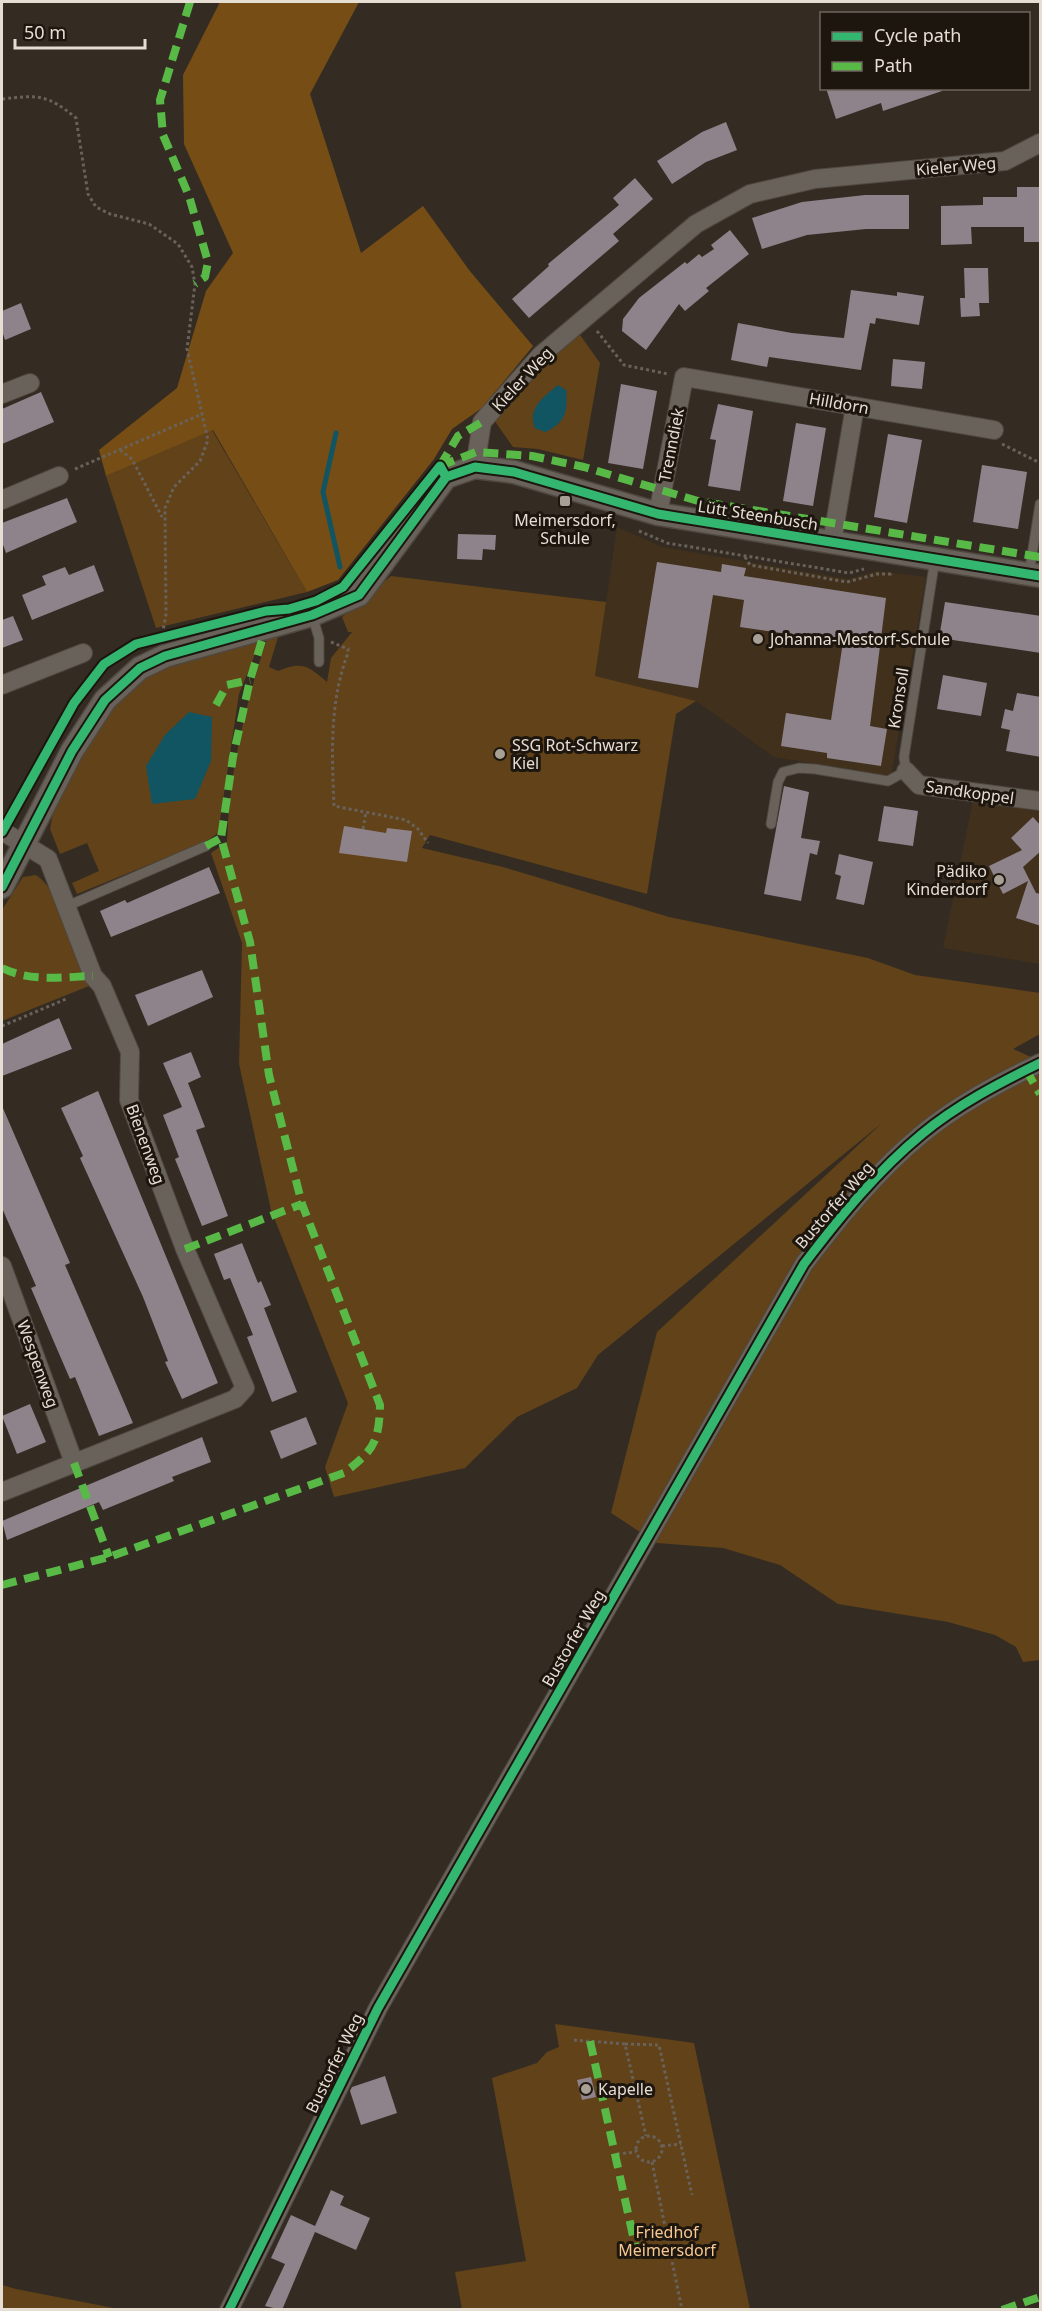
<svg xmlns="http://www.w3.org/2000/svg" width="1042" height="2311" viewBox="0 0 1042 2311" font-family="'Noto Sans',sans-serif">
<style>
.built{fill:#41301b}
.green{fill:#614219}
.forest{fill:#764e15}
.water{fill:#115462}
.lines{fill:none;stroke-linecap:round;stroke-linejoin:round}
.stream{stroke:#115462;stroke-width:5}
.building{fill:#8e838b}
.service-casing{stroke:#4f4840;stroke-width:11}
.minor-casing{stroke:#4f4840;stroke-width:20}
.tertiary-casing{stroke:#4f4840;stroke-width:25}
.path{stroke:#69625b;stroke-width:3;stroke-dasharray:3 3;stroke-linecap:butt}
.service{stroke:#68625a;stroke-width:9}
.minor{stroke:#68625a;stroke-width:18}
.tertiary{stroke:#68625a;stroke-width:22}
.quiet{stroke:#58b947;stroke-width:8;stroke-dasharray:15 8;stroke-linecap:butt}
.cycleway-casing{stroke:#1d160f;stroke-width:13}
.cycleway{stroke:#33b770;stroke-width:9}
.poi-dot{fill:#a89f95;stroke:#1d160f;stroke-width:2}
.labels{text-anchor:middle;dominant-baseline:central;stroke-width:6;stroke-linejoin:round;paint-order:stroke}
.street-label{font-size:16px;fill:#e6ddd3;stroke:#1d160f}
.poi-label{font-size:16px;fill:#e6ddd3;stroke:#1d160f;text-anchor:start}
.park-label{font-size:16px;fill:#f8c891;stroke:#1d160f}
</style>
<rect width="100%" height="100%" fill="#342c23"/>
<!-- built -->
<path class="built" d="M617,527L662,547L848,579L877,571L926,577L891,776L774,757L696,701L595,677Z
M973,800L1040,812V964L943,948Z"/>
<!-- green -->
<path class="green" d="M578,332L600,363L583,460L538,449L513,447L494,420Z
M212,430L307,592L156,628L106,476Z
M391,576L606,602L595,676L696,701L676,714L647,894L430,835L422,848L503,867L669,917L868,958L915,975L1040,993V1034L1013,1049L1040,1061V1660L1023,1662L1016,1647L995,1635L948,1622L838,1604L780,1565L723,1548L657,1543L611,1513L657,1332L882,1123L598,1355L577,1388L517,1417L465,1468L334,1497L325,1467L348,1403L271,1210L239,1064L242,943L211,853L227,842C229,773 245,705 267,639L278,637L269,667L278,671C303,661 308,666 327,682L331,658L352,632H348L342,617Z
M258,640L254,657L239,694L218,833L207,841L77,894L72,883L99,871L87,843L60,854L50,829L55,803L111,706L164,663Z
M36,875C61,890 78,958 89,986L2,1021V910L23,877Z
M555,2024L694,2043L750,2309H462L455,2272L526,2261L492,2078L537,2063L547,2052L559,2047Z
M2,2285L16,2289L119,2309H2Z"/>
<!-- forest -->
<path class="forest" d="M220,2H359L310,94L361,253L423,206L469,270L533,346L482,408L452,429L434,459L338,580L307,592L213,430L106,476L99,450L177,388L206,291L233,253L184,144L183,75Z"/>
<!-- water -->
<path class="water" d="M558,385L566,390C568,412 565,423 545,432L535,428C527,408 544,397 558,385Z
M189,712L212,717L211,761L195,799L152,804L146,766L165,735Z"/>
<g class="lines">
<!-- stream -->
<path class="stream" d="M336,433L323,492L340,567"/>
</g>
<!-- building -->
<path class="building" d="M826,88H941L942,91L883,111L881,103L836,119Z
M726,122L737,150L706,162L672,184L657,161L702,132Z
M635,178L653,199L613,234L619,241L529,318L512,299L549,266L548,264L619,205L613,198Z
M1017,187H1041V242H1024V227H971L972,244L941,245V206L983,205V197H1017Z
M865,195H909V229H866L807,235L762,249L752,218L802,202Z
M730,230L749,254L706,288L709,291L685,311L679,304L646,350L622,331L623,319L639,298L685,262L687,264L699,254L702,257L714,249L711,245Z
M964,268H988L989,303H979L980,316L961,317L960,298H965Z
M851,290L897,296V292L924,296L919,325L876,318L875,324L870,323L861,370L769,357L767,367L731,360L738,323L792,333L844,338Z
M21,303L31,329L5,340L2,331V311Z
M893,359L925,362L922,389L891,386Z
M621,384L657,391L643,469L608,463Z
M41,392L54,422L2,444V409Z
M718,404L753,411L740,491L708,486L716,440L710,439Z
M796,423L826,428L813,506L783,501Z
M888,434L922,440L907,523L874,517Z
M982,465L1027,472L1018,529L973,522Z
M67,498L77,522L6,553L2,542V523Z
M458,534L496,535L495,550L483,549L482,560L457,559Z
M657,562L721,572L722,564L746,568L744,576L886,598L870,726L887,729L881,766L827,758V753L781,746L786,713L831,720L843,642L740,627L744,600L713,595L698,688L638,678Z
M94,565L104,591L32,620L22,595L46,585L42,576L65,567L69,575Z
M945,602L1041,616V653L939,638Z
M13,616L23,640L2,648V620Z
M943,675L987,683L981,716L937,709Z
M1017,693L1041,697V757L1006,751L1010,730L1001,728L1005,709L1013,711Z
M784,786L809,792L801,838L820,841L817,855L810,853L801,901L764,894Z
M884,806L918,811L913,846L878,841Z
M1033,817L1041,826V851L1023,867L1036,893L1041,894V926L1016,918L1028,881L1003,894L989,866L1022,850L1011,838Z
M344,826L386,833L387,828L412,831L407,862L339,853Z
M839,854L873,862L864,905L836,899L841,876L835,874Z
M209,867L220,893L111,937L100,911L125,900L127,903Z
M202,970L213,997L148,1026L135,995Z
M59,1018L72,1049L2,1076V1044Z
M191,1052L201,1077L188,1083L205,1127L196,1130L228,1216L202,1226L175,1159L179,1157L163,1115L182,1107L163,1063Z
M98,1091L218,1383L182,1399L165,1362L168,1361L143,1297L80,1158L83,1156L61,1108Z
M2,1106L70,1263L65,1265L133,1423L99,1436L75,1377L70,1379L54,1342L31,1288L36,1286L2,1208Z
M242,1243L258,1283L261,1281L271,1305L264,1308L297,1392L272,1402L247,1337L253,1335L230,1278L224,1280L214,1254Z
M30,1404L46,1442L17,1454L2,1416Z
M306,1417L317,1444L281,1459L270,1431Z
M202,1437L211,1462L172,1477L174,1481L103,1510L99,1502L7,1540L2,1521Z
M385,2076L397,2113L361,2125L350,2091L352,2087Z
M591,2077L596,2097L582,2100L577,2080Z
M331,2190L344,2196L340,2205L370,2218L356,2250L315,2232L282,2310L265,2306L285,2264L271,2258L291,2215L315,2226Z"/>
<g class="lines">
<defs>
<path id="service" d="M1029,574L1040,504
M312,615L319,638V662
M771,824L778,782L783,772L799,768L815,769L888,781L906,771L904,757L935,559
M65,907L206,846"/>
<path id="minor" d="M2,394L30,383
M475,467L482,422L541,355L696,224L750,194L815,179L1005,161L1040,143
M2,500L59,476
M658,514L684,377L994,430
M832,542L855,406
M2,685L83,653
M906,771L919,785L1040,801
M2,831L48,859L93,976L102,986L130,1052L129,1100L185,1249L245,1388L235,1399L2,1492
M2,1266L74,1463
M229,2310L378,2008L804,1264C839,1218 877,1171 922,1134C957,1105 999,1083 1040,1063"/>
<path id="tertiary" d="M2,887L72,751L105,700L140,668L165,656L312,615L359,595L446,477L475,467L514,472L658,514L1040,576"/>
</defs>
<!-- service casing -->
<use href="#service" class="service-casing"/>
<!-- minor casing -->
<use href="#minor" class="minor-casing"/>
<!-- tertiary casing -->
<use href="#tertiary" class="tertiary-casing"/>
<!-- path -->
<path class="path" d="M2,99C38,95 47,94 76,118L88,194L96,207L110,214L149,224L178,244L192,267L195,284L187,349L208,440L200,461L174,487L165,508L166,614L162,636
M597,331L624,365L668,374
M1002,444L1040,463
M120,450L132,459L162,517
M75,469L200,415
M639,531L667,543L849,573L864,569
M745,557L750,565L847,582L877,574H891L892,572
M331,642L348,649V653C329,703 332,754 334,806L406,820L418,829L428,843
M363,829L366,812
M2,1026L66,999
M574,2040L625,2044L646,2136
M625,2044L659,2045L692,2195
M636 2149a13 13 0 1 1 26 0a13 13 0 1 1-26 0Z
M662,2146L681,2144
M617,2154L636,2152
M652,2162L682,2310"/>
<!-- service -->
<use href="#service" class="service"/>
<!-- minor -->
<use href="#minor" class="minor"/>
<!-- tertiary -->
<use href="#tertiary" class="tertiary"/>
<!-- quiet -->
<path class="quiet" d="M190,2L160,100L163,135L189,196L208,262L205,277L195,284
M440,466L476,452L532,456L584,467L698,501L1040,557
M440,466L458,436L482,422
M216,705L227,685L250,680
M206,846L221,838
M2,968C30,982 62,977 93,976
M1026,1070L1040,1094
M185,1249L302,1204
M74,1463L109,1557
M2,1585L109,1557L344,1473C374,1450 379,1442 380,1405L302,1204L269,1075L250,942L221,838L233,757L250,680L266,627
M590,2041L637,2254
M1002,2310L1040,2297"/>
<defs>
<path id="cycleway" d="M2,832L74,703L104,664L136,644L266,611L289,609L316,601L343,587L440,466L446,477
M2,887L72,751L105,700L140,668L165,656L312,615L359,595L446,477L475,467L514,472L658,514L1040,576
M229,2310L378,2008L804,1264C839,1218 877,1171 922,1134C957,1105 999,1083 1040,1063"/>
</defs>
<!-- cycleway casing -->
<use href="#cycleway" class="cycleway-casing"/>
<!-- cycleway -->
<use href="#cycleway" class="cycleway"/>
</g>
<!-- markers -->
<g class="poi-dot">
<rect x="559" y="495" width="12" height="12" rx="3"/>
<circle cx="758" cy="639" r="6"/>
<circle cx="500" cy="754" r="6"/>
<circle cx="999" cy="880" r="6"/>
<circle cx="586" cy="2089" r="6"/>
</g>
<g class="labels">
<!-- street labels -->
<g class="street-label">
<text transform="translate(956 166) rotate(-5)">Kieler Weg</text>
<text transform="translate(522 379) rotate(-47)">Kieler Weg</text>
<text transform="translate(839 403) rotate(10)">Hilldorn</text>
<text transform="translate(671 445) rotate(-79)">Trenndiek</text>
<text transform="translate(758 515) rotate(9)">Lütt Steenbusch</text>
<text transform="translate(898 698) rotate(-81)">Kronsoll</text>
<text transform="translate(970 792) rotate(8)">Sandkoppel</text>
<text transform="translate(146 1144) rotate(70)">Bienenweg</text>
<text transform="translate(834 1205) rotate(-49)">Bustorfer Weg</text>
<text transform="translate(38 1364) rotate(70)">Wespenweg</text>
<text transform="translate(573 1638) rotate(-60)">Bustorfer Weg</text>
<text transform="translate(334 2063) rotate(-64)">Bustorfer Weg</text>
</g>
<!-- poi labels -->
<g class="poi-label">
<text x="565" y="520" text-anchor="middle">Meimersdorf,<tspan x="565" dy="18">Schule</tspan></text>
<text x="770" y="639">Johanna-Mestorf-Schule</text>
<text x="512" y="745">SSG Rot-Schwarz<tspan x="512" dy="18">Kiel</tspan></text>
<text x="987" y="871" text-anchor="end">Pädiko<tspan x="987" dy="18">Kinderdorf</tspan></text>
<text x="598" y="2089">Kapelle</text>
</g>
<!-- park labels -->
<g class="park-label">
<text x="667" y="2232">Friedhof<tspan x="667" dy="18">Meimersdorf</tspan></text>
</g>
</g>
<!-- border -->
<rect width="1042" height="2311" fill="none" stroke="#e6ddd3" stroke-width="6"/>
<!-- legend -->
<rect x="820" y="12" width="210" height="78" fill="#1d160f" stroke="#6d665d" stroke-width="1.5"/>
<rect x="832" y="32" width="30" height="9" fill="#33b770" stroke="#6d665d" stroke-width="1.5"/>
<text x="874" y="42" font-size="18" fill="#e6ddd3">Cycle path</text>
<rect x="832" y="62" width="30" height="9" fill="#58b947" stroke="#6d665d" stroke-width="1.5"/>
<text x="874" y="72" font-size="18" fill="#e6ddd3">Path</text>
<!-- scale -->
<path d="M15 39v9h130v-9" fill="none" stroke="#e6ddd3" stroke-width="3"/>
<text x="24" y="39" font-size="18" fill="#e6ddd3" stroke="#1d160f" stroke-width="4.5" paint-order="stroke">50 m</text>
</svg>
